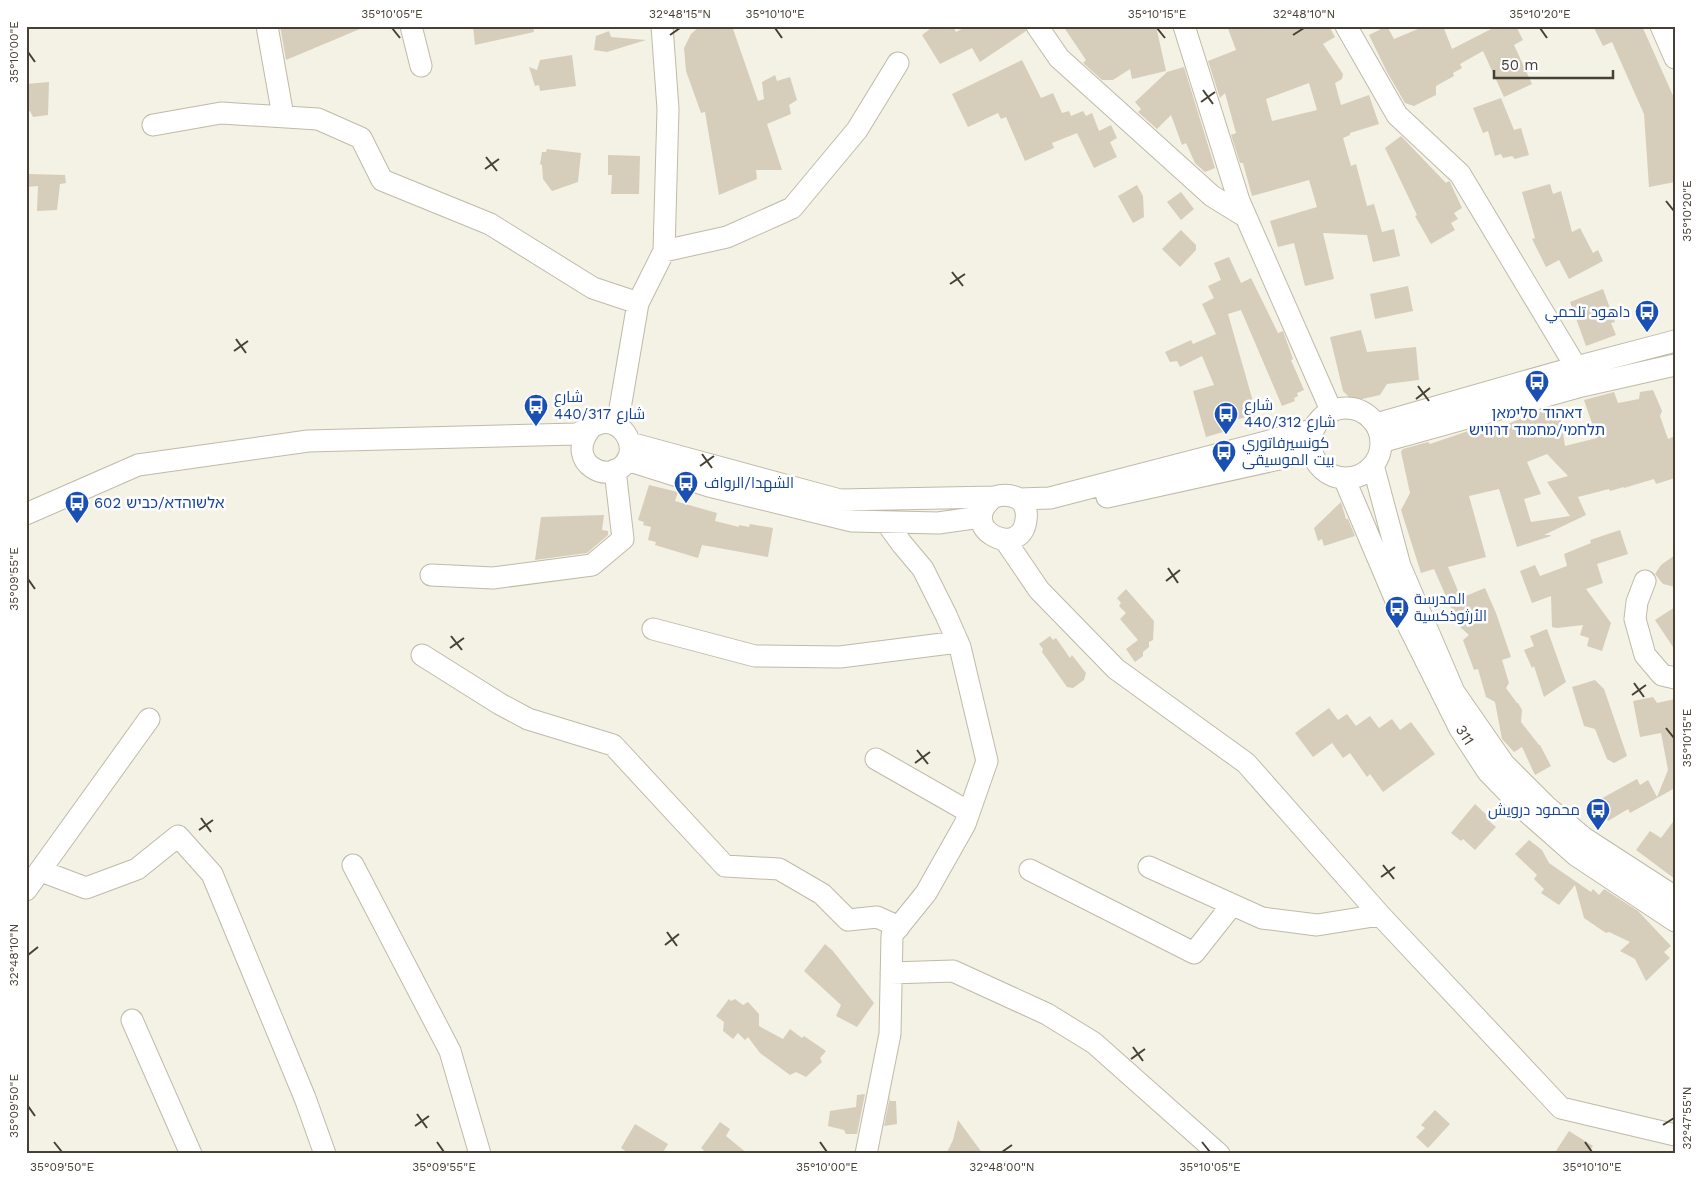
<svg xmlns="http://www.w3.org/2000/svg" width="1701" height="1180" viewBox="0 0 1701 1180" font-family="'Work Sans',Cairo,'Noto Sans Hebrew',sans-serif">
<style>
.building{fill:#d6ceba;fill-rule:evenodd}
.lines{fill:none;stroke-linecap:round;stroke-linejoin:round}
.minor-casing{stroke:#c0baa7;stroke-width:23}
.minor{stroke:#fff;stroke-width:21}
.ticks{fill:none;stroke:#464134;stroke-width:2}
.labels{text-anchor:middle;dominant-baseline:central;stroke-width:5;stroke-linejoin:round;paint-order:stroke}
.transit-label{font-size:15px;fill:#164399;stroke:#fff;text-anchor:start}
.street-label{font-size:15px;fill:#464134;stroke:#fff}
.neatline{fill:none;stroke:#464134;stroke-width:2}
.ticks-label{font-size:12px;text-anchor:middle;fill:#464134}
</style>
<rect width="100%" height="100%" fill="#f4f1e5"/>
<!-- building -->
<path class="building" d="M280,26H367L286,60Z
M473,26H533L534,32L475,45Z
M700,26H732L758,101L764,99L762,82L775,75L777,81L790,77L797,100L789,105L791,114L767,124L782,170H756L757,179L719,195L705,112L701,113L686,71L684,48L691,34Z
M934,26H953L956,32L967,26H1025L1026,31L980,62L972,48L940,64L922,35Z
M1063,26H1156L1166,71L1132,79L1130,69L1113,80H1102L1083,63L1086,60Z
M1227,26H1329L1335,37L1323,44L1343,74L1342,79L1335,83L1341,105L1369,95L1379,124L1350,133V135L1343,138L1351,166L1356,164L1367,206L1374,204L1382,232L1394,229L1400,256L1373,262L1367,235L1323,233L1334,279L1305,286L1294,243L1278,247L1270,221L1317,207L1309,180L1252,196L1243,163H1240L1231,135L1236,133L1225,93L1220,98L1208,61L1236,50ZM1309,83L1317,110L1272,121L1266,99Z
M1387,26L1394,39L1425,26H1443L1452,49L1497,26H1516L1523,40L1514,45L1532,84L1504,97L1483,51L1460,64L1462,68L1453,73L1454,76L1436,86V95L1414,106L1405,103L1387,72L1369,35Z
M1593,26H1642L1675,100V182L1649,187L1644,114L1612,42L1603,46Z
M609,31L611,37L646,40L607,52L594,50L596,36Z
M572,55L576,86L540,91L539,85L535,86L529,67L537,70L540,60Z
M1022,60L1041,98L1053,93L1062,113L1069,111L1071,116L1083,111L1086,116L1092,113L1099,131L1111,125L1117,138L1110,142L1117,157L1094,168L1077,133L1052,143L1054,148L1025,161L1006,117L1001,119L998,113L968,127L952,94Z
M1184,67L1215,168L1205,172L1195,163L1186,143L1182,145L1171,115L1157,129L1138,112L1141,109L1135,102L1167,72Z
M49,82L48,115L33,117L30,111L26,112V84Z
M1501,98L1514,130L1521,128L1529,155L1515,159L1512,156L1503,158L1501,154L1495,156L1488,131L1483,133L1473,108Z
M1401,136L1446,183L1449,181L1450,182L1462,208L1454,213L1458,219L1451,223L1455,230L1431,244L1415,216L1417,215L1385,148Z
M547,149L581,153L578,182L552,191L543,179L542,165L540,164L542,152H546Z
M608,155L640,156L639,194H611L612,175H608Z
M28,174L65,175L66,183L60,184L57,210L37,211L38,186L27,187Z
M1550,184L1553,194L1561,191L1572,232L1580,228L1593,253L1598,250L1603,261L1569,279L1559,260L1546,267L1532,239L1535,238L1522,192Z
M1137,185L1143,196L1144,217L1133,223L1118,196Z
M1181,192L1194,209L1181,220L1167,202Z
M1181,230L1196,245V250L1180,267L1162,249Z
M1229,257L1241,283L1251,278L1278,333L1283,331L1293,359L1291,360L1304,390L1297,393L1298,396L1294,398L1295,401L1282,406L1241,310L1228,314L1252,398L1250,406L1253,415L1228,422L1230,430L1206,437L1193,391L1214,385L1202,356L1180,367L1177,361L1170,362L1165,352L1191,340L1193,344L1216,334L1202,304L1214,298L1208,286L1221,280L1214,263Z
M1408,286L1413,311L1375,319L1370,294Z
M1603,289L1615,322L1611,323L1616,335L1586,346L1570,302Z
M1361,330L1367,352L1416,347L1419,380L1387,384L1380,395L1353,401L1343,391L1330,337Z
M1653,390L1662,411L1660,416L1668,439L1675,436V478L1656,484L1654,479L1624,488V487L1610,491L1609,489L1578,497L1586,515L1544,535H1550L1551,536L1517,547L1499,489L1469,496L1486,557L1448,567L1461,598L1485,588L1496,613L1511,657L1502,660L1509,683L1506,688L1517,703H1518L1522,710L1521,722L1539,745H1540L1551,766L1535,775L1522,747L1514,752L1502,739L1495,702L1486,697L1478,669L1474,670L1463,640L1469,635L1459,626L1434,569L1421,573L1401,510L1410,493L1401,452L1403,449L1428,442L1430,444L1477,428L1479,434L1505,427V425L1536,413L1549,410L1550,416L1560,414L1565,446L1597,438L1584,400L1614,392L1618,403L1639,399L1640,392ZM1547,454L1568,476L1547,482L1570,516L1531,522L1524,499L1541,494L1527,462Z
M649,485L678,492L675,501L717,513L715,521L739,527V525L749,527L750,524L773,528L768,557L702,545L698,558L655,545L656,542L648,540L651,527L643,525L644,522L638,520Z
M1341,502L1346,519H1348L1355,536L1324,546L1322,539L1318,541L1314,528Z
M604,515L602,530L608,531V535L587,553L535,560L541,517Z
M1620,530L1628,554L1597,564L1603,583L1586,589L1611,623L1602,651L1587,646L1589,638L1580,635L1583,625L1557,628L1552,627L1551,596L1532,603L1520,571L1535,565L1540,576L1567,566L1564,554L1591,543L1590,540Z
M1675,555V587L1663,584L1655,574L1661,565Z
M1126,589L1154,621L1153,640L1149,642V647L1143,652V656L1135,662L1126,649L1138,640L1120,619L1126,613L1119,606L1121,603L1117,598Z
M1675,607V650L1655,620Z
M1547,629L1566,682L1544,697L1534,666L1532,668L1524,650L1534,646L1530,636Z
M1050,636L1053,640L1056,638L1070,658L1072,655L1086,673L1084,680L1073,688L1067,687L1042,652L1043,649L1039,644Z
M1595,680L1604,689L1627,756L1614,763L1607,759L1595,729L1584,726L1572,687Z
M1653,697L1657,703L1675,699V788L1630,813L1628,809L1608,821L1597,801L1637,779L1640,785L1648,780L1657,797L1668,770L1661,733L1640,737L1633,701Z
M1329,708L1338,720L1347,714L1356,726L1370,716L1379,728L1392,719L1400,730L1411,722L1435,754L1383,792L1370,774L1367,777L1350,753L1343,758L1332,743L1313,757L1295,733Z
M1475,804L1492,820L1490,822L1496,827L1475,850L1463,839L1461,841L1451,833Z
M1675,819V879L1636,850L1650,831L1661,838Z
M1529,840L1542,850L1549,863L1591,892L1593,889L1599,895L1604,889L1638,911L1671,946L1664,952L1670,958L1646,981L1635,959L1620,951L1630,942L1609,932L1606,933L1584,918L1575,885L1559,905L1541,893L1544,889L1534,879L1537,875L1515,854Z
M825,944L833,951L874,1003L857,1027L836,1016L841,1005L804,971Z
M729,999L731,1001L735,999L743,1005L748,1002L759,1014V1026L783,1039L790,1029L802,1038L804,1036L826,1051L820,1058L822,1062L806,1077L796,1072L790,1075L760,1053L748,1037L745,1040L738,1033L733,1039L723,1031L724,1022L716,1016Z
M865,1094L857,1134H846L844,1130L828,1126L830,1111L856,1107L857,1095Z
M890,1096V1101H896L897,1124L884,1126Z
M1435,1110L1450,1124L1428,1148L1416,1137L1425,1128L1421,1125Z
M958,1120L983,1154H946L953,1140Z
M720,1122L730,1129L726,1136L748,1154H708L701,1148Z
M635,1124L668,1144L662,1154H630L621,1148Z
M1569,1131L1593,1146L1587,1154H1554Z"/>
<g class="lines">
<defs>
<path id="minor" d="M267,26L283,116
M411,26L421,66
M1037,26L1059,58L1212,196L1246,217
M1184,26L1239,201L1331,410
M1346,26L1397,115L1460,174L1576,367
M1661,26L1675,58
M153,125L221,113L318,119L361,138L382,180L490,224L593,288L638,303
M664,251L727,237L792,208L857,130L898,63
M1311 443a35 35 0 1 1 70 0a35 35 0 1 1-70 0Z
M1376,424L1576,367L1675,341
M617,426L638,303L664,251L668,109L662,26
M1381,442L1582,386L1675,365
M630,443L840,500L994,497C1011,492 1029,498 1026,520C1021,561 954,528 994,497
M627,460L709,486L852,521L938,523L981,517
M1373,465L1400,566L1454,692L1504,764L1546,806L1584,838L1675,897
M1344,478L1397,603L1460,729L1488,772L1527,812L1577,856L1675,921
M1107,497L1311,452
M1019,499L1050,498L1312,430
M26,514L138,465L308,441L576,434C584,431 593,425 601,423C621,419 636,442 628,459C612,489 563,463 590,429
M1005,540L1039,590L1116,669L1246,763L1380,915L1561,1108L1675,1135
M431,575L493,578L592,565L623,539L615,470
M1645,581L1637,602L1635,619L1645,655L1662,675L1675,678
M653,629L755,656L840,657L958,642
M422,655L500,704L528,719L613,745L725,866L779,869L822,894L848,920L877,917L899,927
M876,759L969,812
M353,865L450,1051L480,1154
M1149,867L1262,918L1317,925L1380,915
M1030,870L1194,953L1232,905
M41,871L86,888L137,869L178,836L212,874L305,1098L325,1154
M26,890L149,719
M891,973L953,971L1047,1014L1094,1043L1219,1154
M132,1020L191,1154
M866,1154L890,1034L892,935L926,893L965,824L987,761L960,647L946,615L923,569L902,544L886,522"/>
</defs>
<!-- minor casing -->
<use href="#minor" class="minor-casing"/>
<!-- minor -->
<use href="#minor" class="minor"/>
</g>
<!-- ticks -->
<path class="ticks" d="M392,28L400,38M775,28L782,38M1157,28L1165,38M1540,28L1547,38M670,35L680,28M1293,35L1304,28M28,52L35,62M1203,90L1213,104M1201,102L1215,92M486,157L497,171M485,169L499,159M1666,201L1674,211M952,272L963,286M950,284L965,274M236,339L246,353M234,351L248,341M1418,386L1429,401M1416,399L1430,388M702,454L712,468M700,466L714,456M1168,568L1178,583M28,579L35,589M1166,581L1180,570M451,636L462,650M450,648L464,638M1634,683L1644,697M1632,695L1646,685M1666,728L1674,738M917,750L928,764M915,763L930,752M201,818L211,832M199,830L213,820M1383,865L1394,879M1381,877L1395,867M667,932L677,946M665,945L679,934M28,955L38,947M1133,1047L1143,1061M1131,1059L1145,1049M28,1106L35,1116M417,1114L427,1128M1663,1125L1674,1118M415,1126L429,1116M54,1142L62,1152M437,1142L444,1152M820,1142L827,1152M1202,1142L1210,1152M1585,1142L1592,1152M1002,1152L1012,1145"/>
<!-- icons -->
<defs>
<symbol id="bus-pin" viewBox="-11 -11 22 30"><path d="M0 17L-7.5 6A9.5 9.5 0 1 1 7.5 6Z" fill="#1a4fb4" stroke="#fff"/><path d="M-5-6H5V4H4V6H2V4H-2V6H-4V4H-5ZM-3.5-4V0h7V-4ZM-3.5 1.2v1.5H-2V1.2ZM2 1.2v1.5H3.5V1.2Z" fill="#fff"/></symbol>
</defs>
<g fill-rule="evenodd">
<use href="#bus-pin" x="1633" y="298" width="28" height="38"/>
<use href="#bus-pin" x="1523" y="368" width="28" height="38"/>
<use href="#bus-pin" x="522" y="392" width="28" height="38"/>
<use href="#bus-pin" x="1212" y="400" width="28" height="38"/>
<use href="#bus-pin" x="1210" y="438" width="28" height="38"/>
<use href="#bus-pin" x="672" y="469" width="28" height="38"/>
<use href="#bus-pin" x="63" y="489" width="28" height="38"/>
<use href="#bus-pin" x="1383" y="594" width="28" height="38"/>
<use href="#bus-pin" x="1584" y="796" width="28" height="38"/>
</g>
<g class="labels">
<!-- transit labels -->
<g class="transit-label">
<text x="1630" y="312" text-anchor="end">داهود تلحمي</text>
<text x="554" y="397">شارع<tspan x="554" dy="17">440/شارع 317</tspan></text>
<text x="1244" y="405">شارع<tspan x="1244" dy="17">440/شارع 312</tspan></text>
<text x="1537" y="413" text-anchor="middle">דאהוד סלימאן<tspan x="1537" dy="17">תלחמי/מחמוד דרוויש</tspan></text>
<text x="1242" y="443">كونسيرفاتوري<tspan x="1242" dy="17">بيت الموسيقى</tspan></text>
<text x="704" y="483">الشهدا/الرواف</text>
<text x="94" y="503">אלשוהדא/כביש 602</text>
<text x="1414" y="599">المدرسة<tspan x="1414" dy="17">الأرثوذكسية</tspan></text>
<text x="1580" y="810" text-anchor="end">محمود درويش</text>
</g>
<!-- street labels -->
<g class="street-label">
<text transform="translate(1465 735) rotate(58)">311</text>
</g>
</g>
<!-- border -->
<rect width="1701" height="1180" fill="none" stroke="#ffffff" stroke-width="55"/>
<!-- scale -->
<path d="M1494 70v8h119v-8" fill="none" stroke="#464134" stroke-width="2.5"/>
<text x="1501" y="70" font-size="15" fill="#464134" stroke="#ffffff" stroke-width="4" paint-order="stroke">50 m</text>
<rect x="28" y="28" width="1646" height="1124" class="neatline"/>
<g class="ticks-label">
<text x="392" y="18">35°10'05"E</text>
<text x="680" y="18">32°48'15"N</text>
<text x="775" y="18">35°10'10"E</text>
<text x="1157" y="18">35°10'15"E</text>
<text x="1304" y="18">32°48'10"N</text>
<text x="1540" y="18">35°10'20"E</text>
<text transform="translate(14 52) rotate(-90)" y="4">35°10'00"E</text>
<text transform="translate(1687 211) rotate(-90)" y="4">35°10'20"E</text>
<text transform="translate(14 579) rotate(-90)" y="4">35°09'55"E</text>
<text transform="translate(1687 738) rotate(-90)" y="4">35°10'15"E</text>
<text transform="translate(14 955) rotate(-90)" y="4">32°48'10"N</text>
<text transform="translate(14 1106) rotate(-90)" y="4">35°09'50"E</text>
<text transform="translate(1687 1118) rotate(-90)" y="4">32°47'55"N</text>
<text x="62" y="1171">35°09'50"E</text>
<text x="444" y="1171">35°09'55"E</text>
<text x="827" y="1171">35°10'00"E</text>
<text x="1002" y="1171">32°48'00"N</text>
<text x="1210" y="1171">35°10'05"E</text>
<text x="1592" y="1171">35°10'10"E</text>
</g>
</svg>
